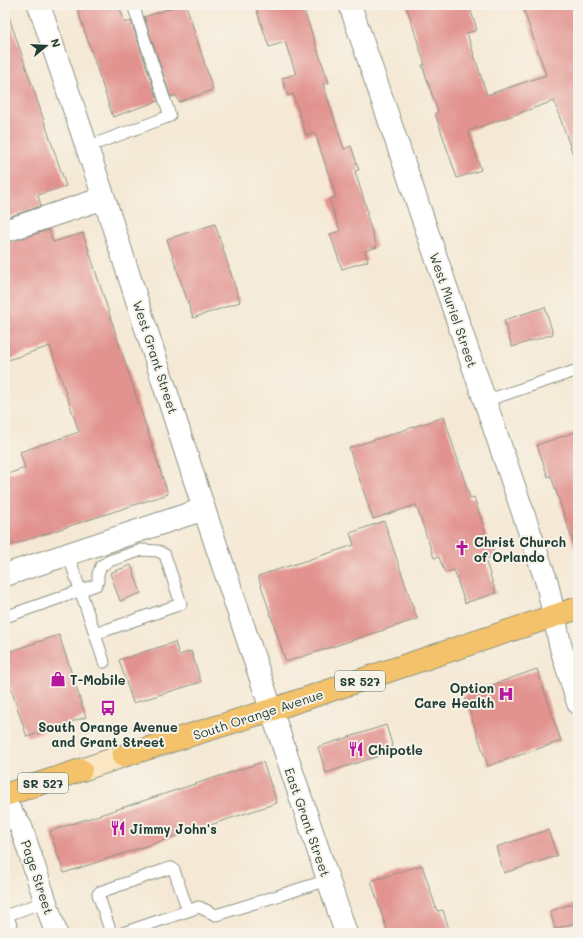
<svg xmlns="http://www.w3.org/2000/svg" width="583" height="938" viewBox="0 0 583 938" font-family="Mali,sans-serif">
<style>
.building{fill:#e2938f}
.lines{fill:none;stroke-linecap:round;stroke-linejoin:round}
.service-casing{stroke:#8a9384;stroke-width:13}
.minor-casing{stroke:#8a9384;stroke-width:24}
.tertiary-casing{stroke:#8a9384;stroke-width:24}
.secondary-casing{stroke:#8a9384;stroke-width:24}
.primary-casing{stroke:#8a9384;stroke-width:24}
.service{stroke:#fff;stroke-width:11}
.minor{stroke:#fff;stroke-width:22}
.tertiary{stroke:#fff;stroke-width:22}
.secondary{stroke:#fbe7c3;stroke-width:22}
.primary{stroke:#f4c26a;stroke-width:22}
.labels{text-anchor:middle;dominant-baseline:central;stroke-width:4;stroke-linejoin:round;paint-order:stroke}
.shield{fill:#f7f3e8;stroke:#60746a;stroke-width:1}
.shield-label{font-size:12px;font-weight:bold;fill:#1f3d34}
.street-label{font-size:13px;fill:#1f3d34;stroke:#f7f3e8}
.poi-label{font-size:13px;font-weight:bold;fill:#1f3d34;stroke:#f7f3e8;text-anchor:start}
</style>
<rect width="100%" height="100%" fill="#f7f3e8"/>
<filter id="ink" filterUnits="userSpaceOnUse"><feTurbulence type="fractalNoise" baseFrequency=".025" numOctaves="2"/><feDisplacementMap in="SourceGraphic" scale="8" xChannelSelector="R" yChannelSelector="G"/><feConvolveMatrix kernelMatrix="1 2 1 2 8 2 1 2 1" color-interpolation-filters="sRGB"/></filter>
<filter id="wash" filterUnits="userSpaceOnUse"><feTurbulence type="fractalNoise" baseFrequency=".012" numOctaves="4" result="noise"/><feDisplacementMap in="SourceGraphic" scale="16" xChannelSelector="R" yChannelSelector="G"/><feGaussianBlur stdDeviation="0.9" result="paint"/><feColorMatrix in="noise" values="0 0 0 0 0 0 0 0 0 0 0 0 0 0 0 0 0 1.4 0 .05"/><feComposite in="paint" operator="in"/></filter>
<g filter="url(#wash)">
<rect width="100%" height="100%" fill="#f5e9d5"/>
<g id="blocks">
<!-- building -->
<path class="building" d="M76,5H119L125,23L131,21L158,101L113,117Z
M180,5H186L213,90L179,102L176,95L171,97L144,17Z
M255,5H302L329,83L323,84L344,149L351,146L359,170L355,171L368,213H366L377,247L365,251L368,261L342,269L330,234L340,231L329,199L336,197L315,133L306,135L293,94L288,96L282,78L296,74L285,42L269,47Z
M406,5H469L477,30L467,33L487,95L546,75L522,5H578V163H576L554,101L468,131L481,170L457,178L435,113L438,112L422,65H425Z
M5,14H8L66,186L38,195L41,206L5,218Z
M215,224L240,302L193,318L167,239Z
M49,230L53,242L83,233L168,494L5,547V475L25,468L20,452L79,432L50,346L5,361V243Z
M545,307L553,334L512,347L504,320Z
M444,417L470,498L474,497L488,540H490L495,556L485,559L496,593L465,603L454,570L445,573L439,557L434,558L416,505L373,519L349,448Z
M578,431V548H575L551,476L548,477L537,445Z
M384,521L417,619L286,662L258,576L354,545L350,533Z
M131,565L141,593L120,601L110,573Z
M59,635L86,717L27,737L5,671V653Z
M175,642L179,655L191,651L201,682L133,703L119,660Z
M537,669L561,741L488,766L464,695Z
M386,725L394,751L326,773L318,747Z
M263,762L277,803L64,873L50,831Z
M548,830L557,856L504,873L496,847Z
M422,865L437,911L443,910L450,933H388L371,881Z
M578,902V922L555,929L550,911Z"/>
</g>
</g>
<g filter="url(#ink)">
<use href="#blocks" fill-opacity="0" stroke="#8a9384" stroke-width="1"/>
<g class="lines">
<defs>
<path id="service" d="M87,147L170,116L133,5
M485,401L578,370
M5,617L96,585L98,581V574L101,566L109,561L142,550L158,551L165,555L181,604L95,634L68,554
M95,634L104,662
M7,915L14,933
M5,916L46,901
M111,933L98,894L100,892L170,868H172L174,870L188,911
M123,933L199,907L216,915L328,880"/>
<path id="minor" d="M350,5L547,583L561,648L578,703
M5,231L104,198
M5,575L204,509
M5,803L21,827L56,933"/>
<path id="tertiary" d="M39,5L104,198L204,509L346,933"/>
<path id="secondary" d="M81,770L123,756"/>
<path id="primary" d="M123,756L271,710L578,608
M5,795L81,770"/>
</defs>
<!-- service casing -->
<use href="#service" class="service-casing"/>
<!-- minor casing -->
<use href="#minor" class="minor-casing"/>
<!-- tertiary casing -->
<use href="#tertiary" class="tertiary-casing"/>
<!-- secondary casing -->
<use href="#secondary" class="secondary-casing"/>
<!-- primary casing -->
<use href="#primary" class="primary-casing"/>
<!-- service -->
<use href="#service" class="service"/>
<!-- minor -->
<use href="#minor" class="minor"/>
<!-- tertiary -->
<use href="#tertiary" class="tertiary"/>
<!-- secondary -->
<use href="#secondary" class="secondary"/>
<!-- primary -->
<use href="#primary" class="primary"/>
</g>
</g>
<!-- icons -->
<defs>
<symbol id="church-bare" viewBox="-9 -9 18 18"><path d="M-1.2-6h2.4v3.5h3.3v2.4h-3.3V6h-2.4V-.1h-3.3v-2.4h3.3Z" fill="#b5179e" stroke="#f7f3e8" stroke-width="2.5" paint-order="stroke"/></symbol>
<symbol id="shop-bare" viewBox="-9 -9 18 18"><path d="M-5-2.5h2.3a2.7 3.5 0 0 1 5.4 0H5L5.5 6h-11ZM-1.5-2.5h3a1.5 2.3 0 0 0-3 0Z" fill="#b5179e" stroke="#f7f3e8" stroke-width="2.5" paint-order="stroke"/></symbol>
<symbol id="hospital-bare" viewBox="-9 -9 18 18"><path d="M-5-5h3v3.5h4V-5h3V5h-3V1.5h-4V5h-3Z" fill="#b5179e" stroke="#f7f3e8" stroke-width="2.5" paint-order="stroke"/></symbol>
<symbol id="bus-bare" viewBox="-9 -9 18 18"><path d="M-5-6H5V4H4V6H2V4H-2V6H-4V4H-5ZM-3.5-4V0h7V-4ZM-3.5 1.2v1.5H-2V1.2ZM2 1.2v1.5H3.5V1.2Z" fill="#b5179e" stroke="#f7f3e8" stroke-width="2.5" paint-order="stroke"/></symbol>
<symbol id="restaurant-bare" viewBox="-9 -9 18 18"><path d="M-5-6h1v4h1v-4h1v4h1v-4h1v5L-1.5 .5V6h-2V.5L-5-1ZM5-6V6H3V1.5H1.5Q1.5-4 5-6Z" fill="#b5179e" stroke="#f7f3e8" stroke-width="2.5" paint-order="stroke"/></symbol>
</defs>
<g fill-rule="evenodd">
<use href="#church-bare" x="451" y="537" width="22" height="22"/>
<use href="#shop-bare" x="47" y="668" width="22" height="22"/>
<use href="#hospital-bare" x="495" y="683" width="22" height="22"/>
<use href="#bus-bare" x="97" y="697" width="22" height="22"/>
<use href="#restaurant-bare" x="345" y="738" width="22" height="22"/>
<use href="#restaurant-bare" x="107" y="817" width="22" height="22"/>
</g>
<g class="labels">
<!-- shield labels -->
<g class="shield">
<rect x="335" y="671" width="50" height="20" rx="3"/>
<rect x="18" y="773" width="50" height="20" rx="3"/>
</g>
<g class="shield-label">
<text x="360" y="681">SR 527</text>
<text x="43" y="783">SR 527</text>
</g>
<!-- street labels -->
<g class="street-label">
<text transform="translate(454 310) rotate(71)">West Muriel Street</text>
<text transform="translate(156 357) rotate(72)">West Grant Street</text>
<text transform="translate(258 714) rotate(-18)">South Orange Avenue</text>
<text transform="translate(308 822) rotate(71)">East Grant Street</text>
<text transform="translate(38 877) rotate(72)">Page Street</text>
</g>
<!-- poi labels -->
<g class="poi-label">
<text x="474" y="541">Christ Church<tspan x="474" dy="15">of Orlando</tspan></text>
<text x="70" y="679">T-Mobile</text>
<text x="494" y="687" text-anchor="end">Option<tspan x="494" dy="15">Care Health</tspan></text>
<text x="108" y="726" text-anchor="middle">South Orange Avenue<tspan x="108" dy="15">and Grant Street</tspan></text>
<text x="368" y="749">Chipotle</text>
<text x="130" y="828">Jimmy John's</text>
</g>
</g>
<!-- margin -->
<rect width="583" height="938" fill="none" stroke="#f7f3e8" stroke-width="20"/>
<!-- north arrow -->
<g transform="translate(46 46) rotate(72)" stroke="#f7f3e8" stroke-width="3" paint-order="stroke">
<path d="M0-3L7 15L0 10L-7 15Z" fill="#1f3d34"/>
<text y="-6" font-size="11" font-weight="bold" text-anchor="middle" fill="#1f3d34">N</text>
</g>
</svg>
